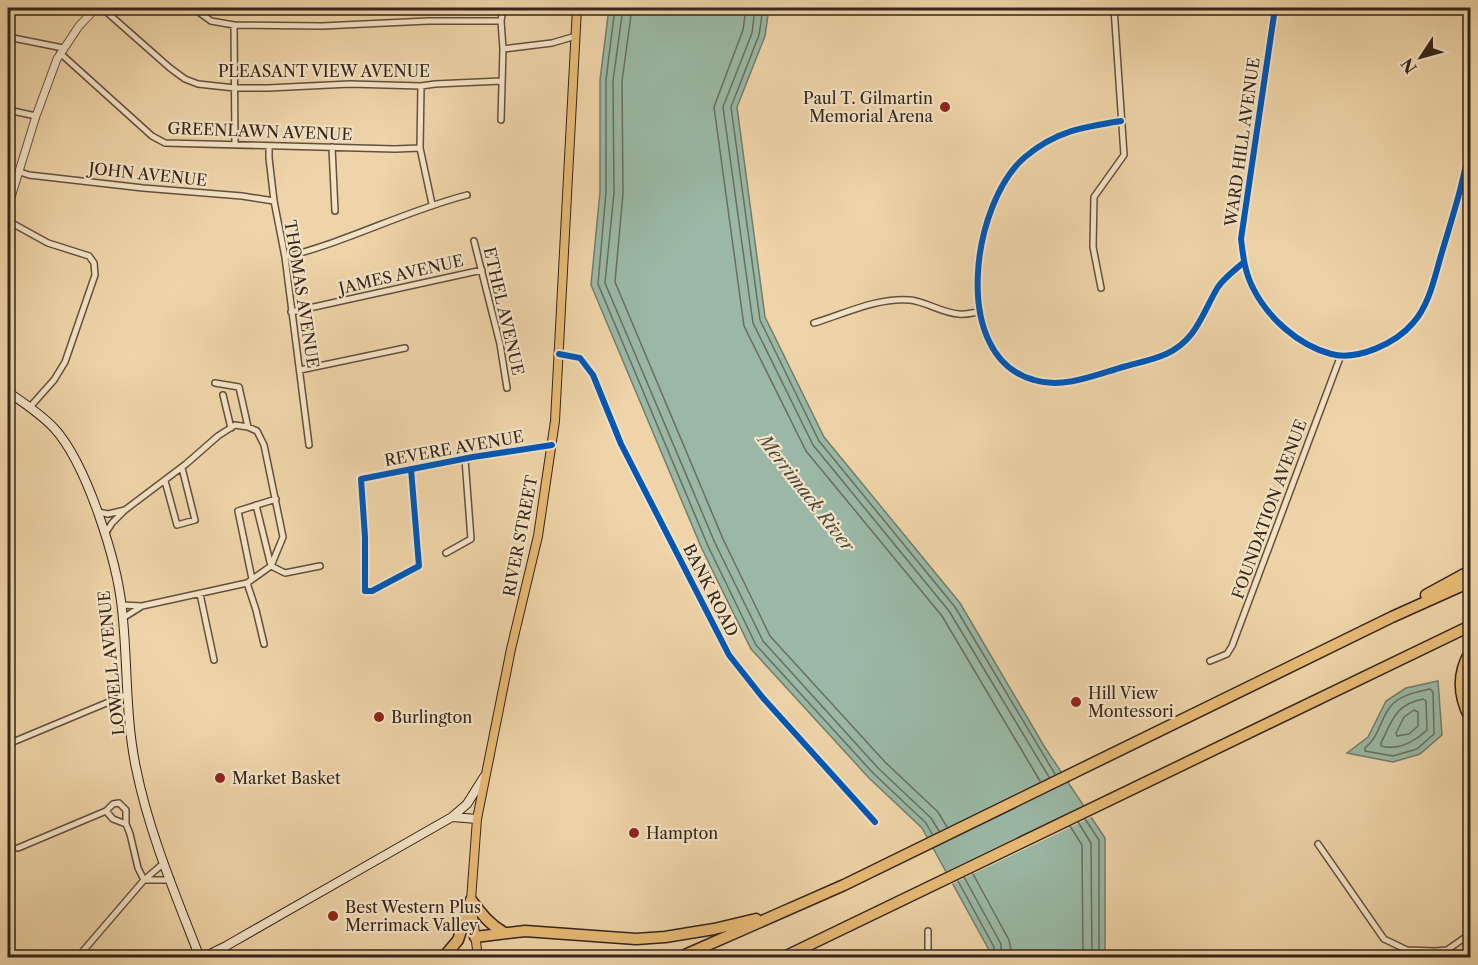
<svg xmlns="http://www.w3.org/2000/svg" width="1478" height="965" viewBox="0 0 1478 965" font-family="'Libre Caslon Text',serif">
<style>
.water{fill:#9ab8a5;stroke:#727d6d;stroke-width:1.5}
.pier{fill:#eed4a8}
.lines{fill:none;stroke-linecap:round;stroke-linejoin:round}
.shore{stroke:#686e60;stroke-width:1.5}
.minor-casing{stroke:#63503e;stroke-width:8}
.tertiary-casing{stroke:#63503e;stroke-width:9}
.secondary-casing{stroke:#35241a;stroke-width:10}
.primary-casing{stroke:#35241a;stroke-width:10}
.motorway-casing{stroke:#35241a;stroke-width:13}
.minor{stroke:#f4e3c6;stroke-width:5}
.tertiary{stroke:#f4e3c6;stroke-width:7}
.secondary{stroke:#f4e3c6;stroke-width:8}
.primary{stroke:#e7ba74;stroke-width:8}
.motorway{stroke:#e7ba74;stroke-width:10}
.cycleway-casing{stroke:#f4e3c6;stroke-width:10}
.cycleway{stroke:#0057b8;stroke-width:6}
.poi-dot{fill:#8f2418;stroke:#f4e3c6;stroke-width:2}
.labels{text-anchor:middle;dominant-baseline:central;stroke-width:4.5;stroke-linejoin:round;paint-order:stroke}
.street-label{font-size:16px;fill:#35241a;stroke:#f4e3c6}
.poi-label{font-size:16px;fill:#35241a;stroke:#f4e3c6;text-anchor:start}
.water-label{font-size:18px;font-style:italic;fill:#4e493d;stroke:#f4e3c6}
</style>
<rect width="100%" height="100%" fill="#eed4a8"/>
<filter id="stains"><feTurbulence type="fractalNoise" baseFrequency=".00333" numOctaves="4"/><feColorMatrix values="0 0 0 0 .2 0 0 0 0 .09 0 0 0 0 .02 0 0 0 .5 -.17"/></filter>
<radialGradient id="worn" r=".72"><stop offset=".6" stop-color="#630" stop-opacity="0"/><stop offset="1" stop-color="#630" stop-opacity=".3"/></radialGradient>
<!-- water -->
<path class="water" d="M609,8H769L765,36L737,107L765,317L824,437L960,603L1044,746L1105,838V957H987L989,950L922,828L869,778L751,649L702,549L591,285L600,192V80Z
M1438,681L1442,735L1420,754L1393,762L1347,753L1368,737L1386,701L1406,688Z"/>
<!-- pier -->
<path class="pier" d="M1086,804L1094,816L950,885L943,873Z"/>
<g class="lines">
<!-- shore -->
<path class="shore" d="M615,8L606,80V192L598,284L708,546L756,645L873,773L926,823L932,834
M623,8L613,81L614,193L605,283L715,543L763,641L878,768L931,818L939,831
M632,8L622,81L623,193L615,282L723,539L770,636L885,762L938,812L947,827
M746,8L743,30L714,107L744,326L806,451L942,616L1040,781
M755,8L752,33L723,107L753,323L813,445L949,611L1049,777
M763,8L759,35L731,107L760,320L819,441L955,607L1055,774
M1430,689L1433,692L1434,734L1417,749L1393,756L1365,751V748C1379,737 1380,720 1390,707C1399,695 1417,692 1430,689Z
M1423,699L1426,701L1427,730C1414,742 1399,751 1381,746V743C1392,720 1396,704 1423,699Z
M1414,710L1418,712V726L1409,734L1397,736L1396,733L1404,717Z
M1085,819L1099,840V958
M1078,822L1091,843L1092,958
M1070,826L1082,845L1083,958
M973,874L1009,940L1011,950L1010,958
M964,877L1001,944V958
M958,881L994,947L993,958"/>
<defs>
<path id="minor" d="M102,8L170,68L185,79L198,84L235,88H268L350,84L421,86L435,84L501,81
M193,8L211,21L234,25L322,26L428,21H501
M1275,8L1241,239C1243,256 1245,273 1253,288C1268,318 1298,345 1331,354C1358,361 1396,343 1413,323C1430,304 1435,275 1442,252C1453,215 1465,179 1470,141
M234,25L235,145
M8,37L63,48
M503,49L552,43L576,36
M60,53L152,136L165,143L395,149L420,148
M421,86L420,148L432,204
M8,110L36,116
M501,120L503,49L501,21L503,8
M1121,121C1083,127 1056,131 1025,157C972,202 949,357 1034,380C1063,389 1095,375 1123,367C1137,363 1153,360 1166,354C1197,340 1202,313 1218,287C1225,277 1235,270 1244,262
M269,146V158L274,201L285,257L309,445
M332,147L335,211
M20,172L29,175L143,188L242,196L274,201
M8,181L15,182
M8,221L48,243L89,256L94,263L95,275L65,362L54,380L30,407
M474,241L500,344L507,388
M285,257C347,242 405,211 467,195
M1101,288L1093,247L1094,197L1124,155L1114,8
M291,312L482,270
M814,323C844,314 878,297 910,300C927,302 942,313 959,314C965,315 972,313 978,312
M559,354L580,358L593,375L621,444L729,655L763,698L875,822
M300,370L405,348
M215,383L239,387L248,427
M223,395L231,428
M411,469L419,566L372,591H365V537L361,479L473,457L552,445
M165,481L177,525L195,520L182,468
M256,505L271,566L285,573L320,566
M125,510L186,464L218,436L235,425L248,427L257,431L264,445L283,537L271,566L247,583L142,606
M98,512L108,514L125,510L112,523L105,534
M446,553L471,539L465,459
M252,579L238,511L276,499
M247,583L256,610L264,644
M200,594L214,660
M122,605L142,606L123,618
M1210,661L1227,654L1232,646L1341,355
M8,744L128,694
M106,811L113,819L126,824
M1318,844L1384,939L1407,950L1435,951L1447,950L1470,934
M18,848L106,811L113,804L119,803L126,810V824L130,834L138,868L144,880
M146,880H171
M928,931V958
M77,958L144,880L164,863"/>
<path id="tertiary" d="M8,207L36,116L57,59L79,26L96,8"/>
<path id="secondary" d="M8,392C24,403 41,414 54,428C87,464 117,561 122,609C128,662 125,716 136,768C149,833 176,896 200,958
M452,817L477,819
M202,958L226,946L452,817L467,804L484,777"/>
<path id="primary" d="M478,958L471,900L477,819L511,649L538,536L555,421L577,8"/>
<path id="motorway" d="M1426,595L1470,571
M1470,652C1457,674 1458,695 1470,718
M471,900C481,913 489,924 503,932
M475,937L525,931L636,939L665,937L714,929L756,919
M443,958L458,940L471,900
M678,958L844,885L1392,617L1470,582
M782,958L1470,626"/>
</defs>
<!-- minor casing -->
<use href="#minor" class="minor-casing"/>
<!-- tertiary casing -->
<use href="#tertiary" class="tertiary-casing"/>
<!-- secondary casing -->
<use href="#secondary" class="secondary-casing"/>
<!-- primary casing -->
<use href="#primary" class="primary-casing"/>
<!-- motorway casing -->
<use href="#motorway" class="motorway-casing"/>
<!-- minor -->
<use href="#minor" class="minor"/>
<!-- tertiary -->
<use href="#tertiary" class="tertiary"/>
<!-- secondary -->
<use href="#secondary" class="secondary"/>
<!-- primary -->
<use href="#primary" class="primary"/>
<!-- motorway -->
<use href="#motorway" class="motorway"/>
<defs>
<path id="cycleway" d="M1275,8L1241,239C1243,256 1245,273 1253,288C1268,318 1298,345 1331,354C1358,361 1396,343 1413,323C1430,304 1435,275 1442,252C1453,215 1465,179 1470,141
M1121,121C1083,127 1056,131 1025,157C972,202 949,357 1034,380C1063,389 1095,375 1123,367C1137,363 1153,360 1166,354C1197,340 1202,313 1218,287C1225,277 1235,270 1244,262
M559,354L580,358L593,375L621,444L729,655L763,698L875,822
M411,469L419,566L372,591H365V537L361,479L473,457L552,445"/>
</defs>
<!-- cycleway casing -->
<use href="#cycleway" class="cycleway-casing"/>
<!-- cycleway -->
<use href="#cycleway" class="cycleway"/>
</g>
<!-- markers -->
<g class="poi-dot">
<circle cx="945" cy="107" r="6"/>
<circle cx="1076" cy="702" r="6"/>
<circle cx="379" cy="717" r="6"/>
<circle cx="220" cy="778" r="6"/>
<circle cx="634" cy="833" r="6"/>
<circle cx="333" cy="916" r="6"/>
</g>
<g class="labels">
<!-- street labels -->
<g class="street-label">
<text x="324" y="71">PLEASANT VIEW AVENUE</text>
<text transform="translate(260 131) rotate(2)">GREENLAWN AVENUE</text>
<text transform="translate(1242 142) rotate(-82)">WARD HILL AVENUE</text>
<text transform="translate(148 174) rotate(6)">JOHN AVENUE</text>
<text transform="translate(401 274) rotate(-13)">JAMES AVENUE</text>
<text transform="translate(302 294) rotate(81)">THOMAS AVENUE</text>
<text transform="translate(504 311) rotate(77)">ETHEL AVENUE</text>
<text transform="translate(454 448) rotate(-10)">REVERE AVENUE</text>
<text transform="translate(1269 509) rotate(-70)">FOUNDATION AVENUE</text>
<text transform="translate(520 536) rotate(-79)">RIVER STREET</text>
<text transform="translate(711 590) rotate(63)">BANK ROAD</text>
<text transform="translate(111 663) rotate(-96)">LOWELL AVENUE</text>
</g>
<!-- poi labels -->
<g class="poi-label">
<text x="933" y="98" text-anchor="end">Paul T. Gilmartin<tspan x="933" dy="18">Memorial Arena</tspan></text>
<text x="1088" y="693">Hill View<tspan x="1088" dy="18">Montessori</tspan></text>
<text x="391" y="717">Burlington</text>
<text x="232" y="778">Market Basket</text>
<text x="646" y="833">Hampton</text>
<text x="345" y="907">Best Western Plus<tspan x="345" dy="18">Merrimack Valley</tspan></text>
</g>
<!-- water labels -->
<g class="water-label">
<text transform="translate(806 493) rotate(52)">Merrimack River</text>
</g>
</g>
<!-- margin -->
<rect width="1478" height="965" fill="none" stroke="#eed4a8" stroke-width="30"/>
<rect x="9" y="9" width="1460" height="947" fill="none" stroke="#35241a" stroke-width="3"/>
<rect x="15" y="15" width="1448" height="935" fill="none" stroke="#35241a" stroke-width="1.5"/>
<!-- north arrow -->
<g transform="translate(1421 57) rotate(234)" stroke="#f4e3c6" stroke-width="4.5" paint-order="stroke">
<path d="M0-4.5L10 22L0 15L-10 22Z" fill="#35241a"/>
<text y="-9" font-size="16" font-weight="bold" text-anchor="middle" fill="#35241a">N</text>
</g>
<rect width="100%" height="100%" filter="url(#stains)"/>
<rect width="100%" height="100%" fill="url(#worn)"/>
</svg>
